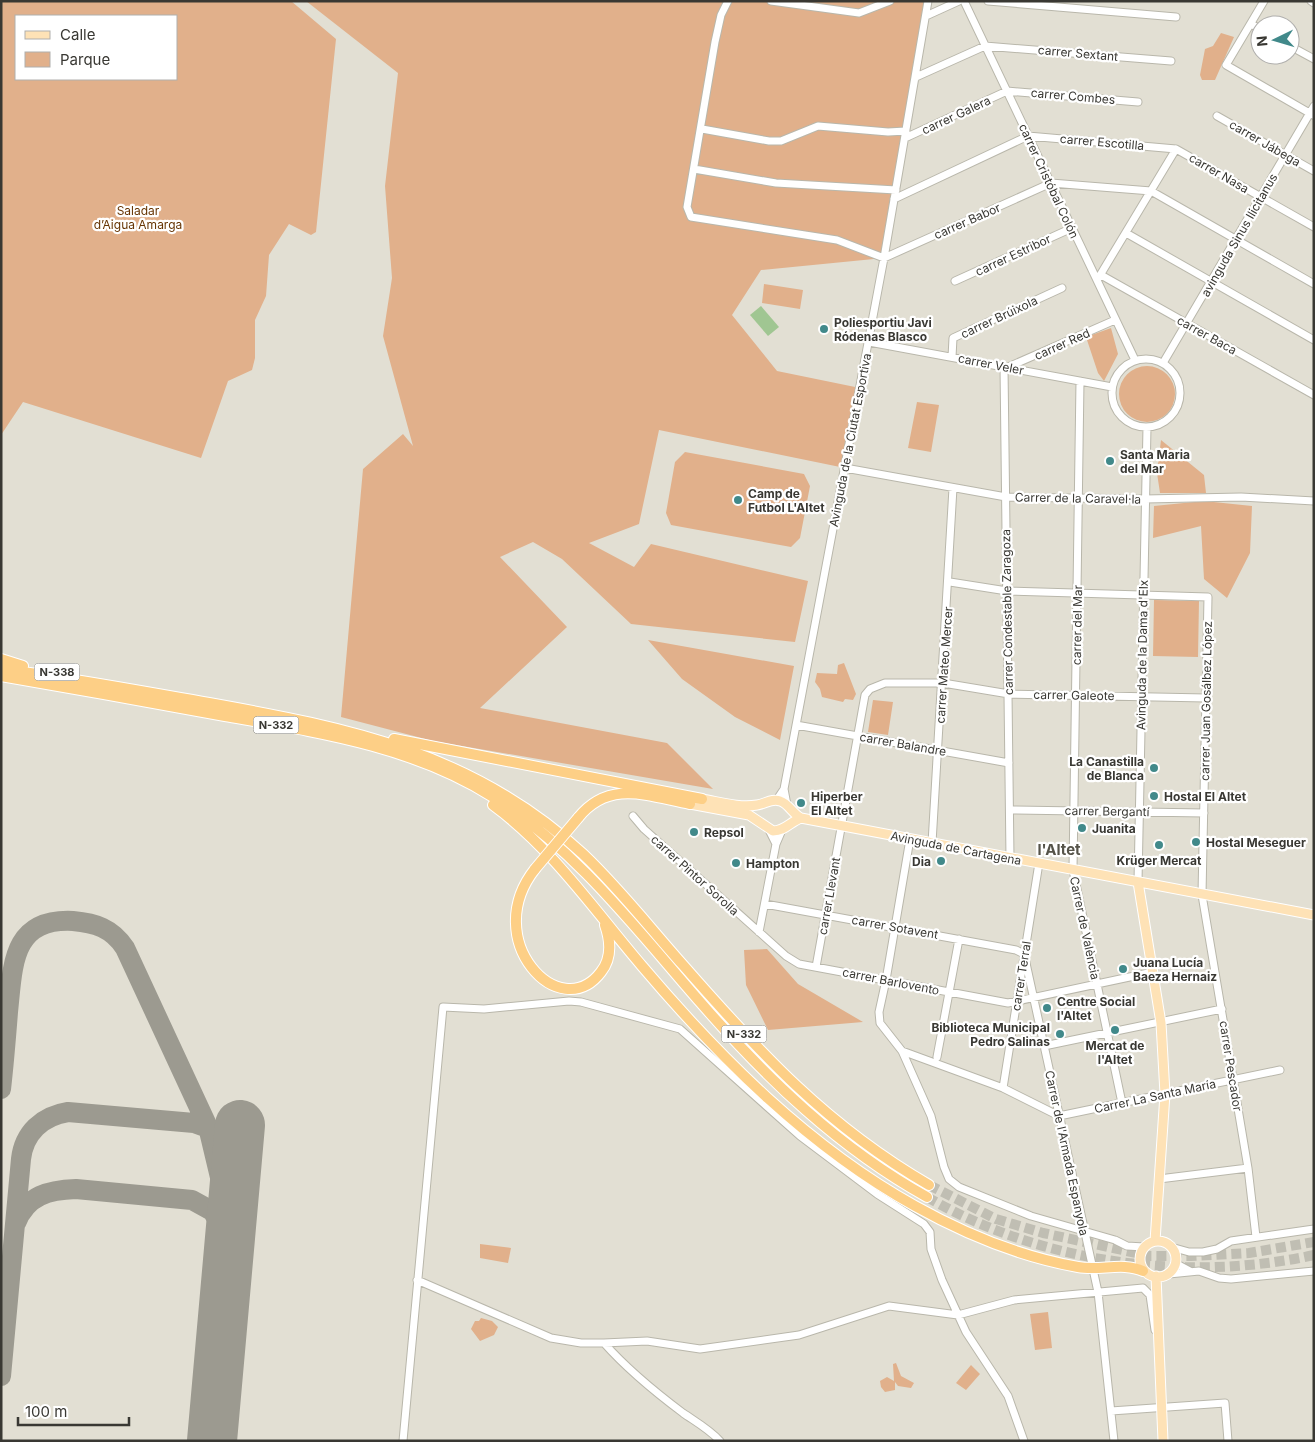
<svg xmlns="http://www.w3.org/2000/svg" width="1315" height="1442" viewBox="0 0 1315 1442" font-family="Inter,sans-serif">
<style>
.green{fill:#e1b08b;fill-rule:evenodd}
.water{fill:#a0c692}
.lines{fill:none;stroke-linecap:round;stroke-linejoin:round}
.taxiway{stroke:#9c9a90;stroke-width:20}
.runway{stroke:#9c9a90;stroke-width:50}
.highway-tunnel{stroke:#c0beb3;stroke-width:10;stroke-dasharray:10 5;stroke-linecap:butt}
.minor-casing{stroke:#b9b7ab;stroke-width:9}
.major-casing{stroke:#fff;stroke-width:11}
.highway-casing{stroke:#fff;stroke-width:12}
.minor{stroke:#fff;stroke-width:7}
.major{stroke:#fee2b6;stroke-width:9}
.highway{stroke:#fdcf86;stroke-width:10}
.highway-bridge-casing{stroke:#fff;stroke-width:12;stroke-linecap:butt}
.highway-bridge{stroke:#fdcf86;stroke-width:10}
.poi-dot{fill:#41898a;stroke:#fff;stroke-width:2}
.labels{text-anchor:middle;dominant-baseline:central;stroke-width:4.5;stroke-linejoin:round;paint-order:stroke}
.shield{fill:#fff;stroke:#747470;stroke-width:1}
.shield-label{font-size:11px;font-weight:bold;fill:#393833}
.street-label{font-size:12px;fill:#393833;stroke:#fff}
.park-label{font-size:12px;fill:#673605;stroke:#fff}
.poi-label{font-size:12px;font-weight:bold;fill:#393833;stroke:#fff;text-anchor:start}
.quarter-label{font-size:15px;font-weight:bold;fill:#555349;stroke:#fff}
</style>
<rect width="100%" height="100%" fill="#e2dfd3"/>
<!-- green -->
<path class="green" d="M1,1H291L336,39L316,232L311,235L289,224L269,255L266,296L255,320V358L252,370L228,381L201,458L23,402L1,435ZM16,16H176V79H16Z
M306,1H925L884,258L761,270L732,315L777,371L860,388L845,468L659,430L639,524L589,543L634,567L651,544L808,581L795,642L631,624L562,559L533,542L500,557L567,627L480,708L667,743L713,789L433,741L341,717L363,469L403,434L413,446L383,336L392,278L385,186L398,73Z
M1221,33L1234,37L1215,80H1202L1200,75L1205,49L1213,46Z
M764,284L803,290L800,309L762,303Z
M1111,328L1118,354L1104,381L1098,373L1086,337Z
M1119 394a28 28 0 1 1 56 0a28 28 0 1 1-56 0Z
M917,402L939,405L931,452L908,448Z
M1161,440L1204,475L1206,493H1160L1157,473Z
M685,452L804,474L810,486L800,538L791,547L671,525L666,513L675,462Z
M1204,501L1252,506L1250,553L1227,598L1204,579L1201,526L1153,538L1154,506Z
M1154,600L1199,601L1198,657L1153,656Z
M648,640L794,666L780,740L735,717L682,679Z
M844,663L856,694L853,700L845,699L843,702L822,697L820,689L815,682L817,673L837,674L838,665Z
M873,700L893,702L888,735L868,732Z
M767,949L798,984L863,1022L768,1030L746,985L744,950Z
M480,1244L511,1248L508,1263L480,1258Z
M1048,1312L1052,1348L1035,1350L1030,1314Z
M481,1318L492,1321L498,1327L494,1335L480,1341L471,1329L475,1321H479Z
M896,1363L901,1376L914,1383L911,1388L898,1386L895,1382V1390L885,1392L881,1387L880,1381L887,1377L894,1381L893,1364Z
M971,1365L980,1374L966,1390L956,1383Z"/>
<!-- water -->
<path class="water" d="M761,306L779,327L768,336L750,315Z"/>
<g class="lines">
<!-- taxiway -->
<path class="taxiway" d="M1,1089C4,1063 6,1038 8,1012C13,966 11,918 73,921C95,923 112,928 125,948L208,1127L223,1190L229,1244
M16,1223C27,1195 49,1190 76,1189L192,1200L212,1211L226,1233
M1,1376L21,1159C24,1133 42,1116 68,1112L194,1123C222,1132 234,1142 236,1173"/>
<!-- runway -->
<path class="runway" d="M212,1441L240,1125"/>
<!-- highway-tunnel -->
<path class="highway-tunnel" d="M929,1185L996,1219L1043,1233L1150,1256H1191L1249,1253L1314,1242
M927,1197C1040,1263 1186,1283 1314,1255"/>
<defs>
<path id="minor" d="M728,1L721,15L715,42L687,207L691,217L837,240L884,258L1051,183L1151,191L1314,284
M771,1L859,13L890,1
M964,1L1135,360
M988,1L1176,17
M1264,1L1226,65L1313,115
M1311,1L1314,3
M926,16L959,1
M1251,24L1260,29
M1290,46L1314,59
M916,77L985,46L1171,61
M1217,116L1314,171
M702,129L769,141H781L818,126L888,132L906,131
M905,138L1007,91L1138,102
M694,169L776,183L896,190
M894,199L1028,136L1176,149L1314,227
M1126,233L1314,340
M1101,275L1314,395
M1099,277L1176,149
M955,281L1072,228
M869,342L1112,387
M952,357L953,338L1062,288
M1112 393a34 34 0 1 1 68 0a34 34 0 1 1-68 0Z
M1163,363L1314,106
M1004,367L1010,858
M1008,367L1115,320
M1080,381L1073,870L1122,1103
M845,468L1006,497L1145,499L1241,497L1314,501
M950,582L1007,591L1208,597L1202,895L1248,1168L1256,1237
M796,725L1009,763
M784,789L884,258L928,1
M774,800L778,798L784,789L787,805
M1010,810L1204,813
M633,816L644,829L786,956L799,964L1008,1003L1153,972
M769,830L776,844L782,830
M910,839L886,980L879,1012L880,1023L902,1051L931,1116L944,1167L949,1179L959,1187L1031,1216L1115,1240L1127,1246L1144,1247
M932,843L953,488
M1138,882L1147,427
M765,904L1016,950L1024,954L1098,1292L1114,1441
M759,932L776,844
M816,967L865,695L870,689L885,683H943L1009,694L1206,698
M1044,1046L1222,1009
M902,1051L1003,1088L1059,1116L1280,1070
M937,1057L959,939
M1003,1088L1039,863
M1159,1179L1248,1168
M1171,1247L1189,1252H1203L1217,1249L1231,1241L1314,1229
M1175,1263L1190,1271
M1169,1274L1199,1271L1219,1278L1231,1279L1314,1271
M417,1280L551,1338L581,1343H604C627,1369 655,1392 683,1413C696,1422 709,1429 720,1441
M604,1343L647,1341L700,1349L799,1335L889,1306L958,1315L1014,1300L1143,1288L1150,1295L1155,1330
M1111,1411L1225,1403L1228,1441
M403,1441L443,1007L484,1009L569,1001L581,1002L680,1029L800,1136L877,1194L924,1224L930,1232L931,1249L942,1280L966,1332L1008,1396L1024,1441"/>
<path id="major" d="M702,799C720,802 739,808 757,805C765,804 772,798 780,801C788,803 793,814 801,818L1314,915
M690,804L749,815L773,831C785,831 790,822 801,818
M1138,882L1161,1023L1165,1094L1155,1241
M1140 1259a18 18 0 1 1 36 0a18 18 0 1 1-36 0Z
M1156,1276L1163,1441"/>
<path id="highway" d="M1,659L23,666
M1,669C71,678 140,691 209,703C349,728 474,753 583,854C619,888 650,928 683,965C760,1053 827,1126 929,1185
M1,676C76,689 150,702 225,716C317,732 413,746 493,797C577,850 637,930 701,1003C767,1079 839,1148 927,1197
M394,739L702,799
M493,805C552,848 595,911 642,966C720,1058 809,1147 915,1206C965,1234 1022,1257 1078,1267C1100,1271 1123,1262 1143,1271
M578,818C609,779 648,796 690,804
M535,869C479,940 560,1026 601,972C612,958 611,942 605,925"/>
</defs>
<!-- minor casing -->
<use href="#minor" class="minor-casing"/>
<!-- major casing -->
<use href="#major" class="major-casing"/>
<!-- highway casing -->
<use href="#highway" class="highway-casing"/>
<!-- minor -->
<use href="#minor" class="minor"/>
<!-- major -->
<use href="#major" class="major"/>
<!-- highway -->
<use href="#highway" class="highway"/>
<defs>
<path id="highway-bridge" d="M535,869L578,818"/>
</defs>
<!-- highway-bridge casing -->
<use href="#highway-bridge" class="highway-bridge-casing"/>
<!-- highway-bridge -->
<use href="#highway-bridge" class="highway-bridge"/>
</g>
<!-- markers -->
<g class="poi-dot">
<circle cx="824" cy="329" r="5"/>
<circle cx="1110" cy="461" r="5"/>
<circle cx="738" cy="500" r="5"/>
<circle cx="1154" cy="768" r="5"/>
<circle cx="1154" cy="796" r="5"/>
<circle cx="801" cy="803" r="5"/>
<circle cx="1082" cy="828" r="5"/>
<circle cx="694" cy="832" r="5"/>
<circle cx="1196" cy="842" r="5"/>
<circle cx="1159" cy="845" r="5"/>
<circle cx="941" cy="861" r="5"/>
<circle cx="736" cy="863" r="5"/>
<circle cx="1123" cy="969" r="5"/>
<circle cx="1047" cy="1008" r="5"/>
<circle cx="1115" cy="1030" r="5"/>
<circle cx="1060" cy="1034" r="5"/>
</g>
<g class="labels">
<!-- shield labels -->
<g class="shield">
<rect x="34.5" y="663.5" width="45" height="17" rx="4"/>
<rect x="253.5" y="716.5" width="45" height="17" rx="4"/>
<rect x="721.5" y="1025.5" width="45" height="17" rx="4"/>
</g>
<g class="shield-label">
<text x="57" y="672">N-338</text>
<text x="276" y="725">N-332</text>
<text x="744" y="1034">N-332</text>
</g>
<!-- street labels -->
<g class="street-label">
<text transform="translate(1078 53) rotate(5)">carrer Sextant</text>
<text transform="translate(1073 96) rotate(5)">carrer Combes</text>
<text transform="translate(956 115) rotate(-25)">carrer Galera</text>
<text transform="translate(1102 142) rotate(5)">carrer Escotilla</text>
<text transform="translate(1265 143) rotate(30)">carrer Jábega</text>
<text transform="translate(1219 173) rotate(30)">carrer Nasa</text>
<text transform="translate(1049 181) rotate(65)">carrer Cristóbal Colón</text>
<text transform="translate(967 221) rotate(-24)">carrer Babor</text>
<text transform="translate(1239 235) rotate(-60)">avinguda Sinus Ilicitanus</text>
<text transform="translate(1013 255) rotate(-25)">carrer Estribor</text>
<text transform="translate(999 317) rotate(-25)">carrer Brúixola</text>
<text transform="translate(1207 335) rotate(29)">carrer Baca</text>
<text transform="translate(1062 344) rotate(-24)">carrer Red</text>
<text transform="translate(991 364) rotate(11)">carrer Veler</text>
<text transform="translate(850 440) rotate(-79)">Avinguda de la Ciutat Esportiva</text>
<text transform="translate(1078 498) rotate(1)">Carrer de la Caravel·la</text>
<text transform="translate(1007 612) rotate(-91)">carrer Condestable Zaragoza</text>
<text transform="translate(1077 625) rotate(-89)">carrer del Mar</text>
<text transform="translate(1142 655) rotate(-89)">Avinguda de la Dama d'Elx</text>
<text transform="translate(944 665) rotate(-86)">carrer Mateo Mercer</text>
<text transform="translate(1074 695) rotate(1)">carrer Galeote</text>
<text transform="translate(1206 701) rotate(-89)">carrer Juan Gosálbez López</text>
<text transform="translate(903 744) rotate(10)">carrer Balandre</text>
<text transform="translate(1107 811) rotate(1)">carrer Bergantí</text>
<text transform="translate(956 848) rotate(11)">Avinguda de Cartagena</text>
<text transform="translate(695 875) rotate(42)">carrer Pintor Sorolla</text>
<text transform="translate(829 896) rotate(-80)">carrer Llevant</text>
<text transform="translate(895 927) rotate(10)">carrer Sotavent</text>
<text transform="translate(1085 928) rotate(78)">Carrer de València</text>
<text transform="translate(1021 976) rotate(-81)">carrer Terral</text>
<text transform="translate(891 981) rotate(11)">carrer Barlovento</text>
<text transform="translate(1231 1066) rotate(81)">carrer Pescador</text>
<text transform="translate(1155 1096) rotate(-12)">Carrer La Santa María</text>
<text transform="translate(1067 1153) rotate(78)">Carrer de l'Armada Espanyola</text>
</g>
<!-- park labels -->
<g class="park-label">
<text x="138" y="210">Saladar<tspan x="138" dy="14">d’Aigua Amarga</tspan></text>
</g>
<!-- poi labels -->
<g class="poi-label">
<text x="834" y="322">Poliesportiu Javi<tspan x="834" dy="14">Ródenas Blasco</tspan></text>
<text x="1120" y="454">Santa Maria<tspan x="1120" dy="14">del Mar</tspan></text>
<text x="748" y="493">Camp de<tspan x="748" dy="14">Futbol L'Altet</tspan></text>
<text x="1144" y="761" text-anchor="end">La Canastilla<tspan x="1144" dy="14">de Blanca</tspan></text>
<text x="811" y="796">Hiperber<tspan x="811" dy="14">El Altet</tspan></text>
<text x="1164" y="796">Hostal El Altet</text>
<text x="1092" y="828">Juanita</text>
<text x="704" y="832">Repsol</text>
<text x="1206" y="842">Hostal Meseguer</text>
<text x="1159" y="860" text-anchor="middle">Krüger Mercat</text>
<text x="931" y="861" text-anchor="end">Dia</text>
<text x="746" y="863">Hampton</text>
<text x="1133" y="962">Juana Lucía<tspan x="1133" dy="14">Baeza Hernaiz</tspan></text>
<text x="1057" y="1001">Centre Social<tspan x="1057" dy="14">l'Altet</tspan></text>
<text x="1050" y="1027" text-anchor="end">Biblioteca Municipal<tspan x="1050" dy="14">Pedro Salinas</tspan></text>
<text x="1115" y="1045" text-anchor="middle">Mercat de<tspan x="1115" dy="14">l'Altet</tspan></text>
</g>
<!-- quarter labels -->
<g class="quarter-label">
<text x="1059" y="849">l'Altet</text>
</g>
</g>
<!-- border -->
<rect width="1315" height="1442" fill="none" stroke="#393833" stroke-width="5"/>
<!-- legend -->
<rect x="15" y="15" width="162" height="65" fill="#ffffff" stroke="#b0afad"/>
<rect x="25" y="31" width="25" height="8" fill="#fee2b6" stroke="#b0afad"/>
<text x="60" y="40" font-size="15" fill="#393833">Calle</text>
<rect x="25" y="52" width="25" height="15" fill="#e1b08b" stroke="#b0afad"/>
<text x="60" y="65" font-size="15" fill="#393833">Parque</text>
<!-- north arrow -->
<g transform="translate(1275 40) rotate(265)"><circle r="24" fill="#ffffff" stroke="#b0afad"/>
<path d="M0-4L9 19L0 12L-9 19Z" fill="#41898a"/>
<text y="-8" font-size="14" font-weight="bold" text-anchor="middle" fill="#393833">N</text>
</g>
<!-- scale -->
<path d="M18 1417v8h111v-8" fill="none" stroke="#393833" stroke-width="2.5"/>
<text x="25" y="1417" font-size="15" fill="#393833" stroke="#ffffff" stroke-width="4" paint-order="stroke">100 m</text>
</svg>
